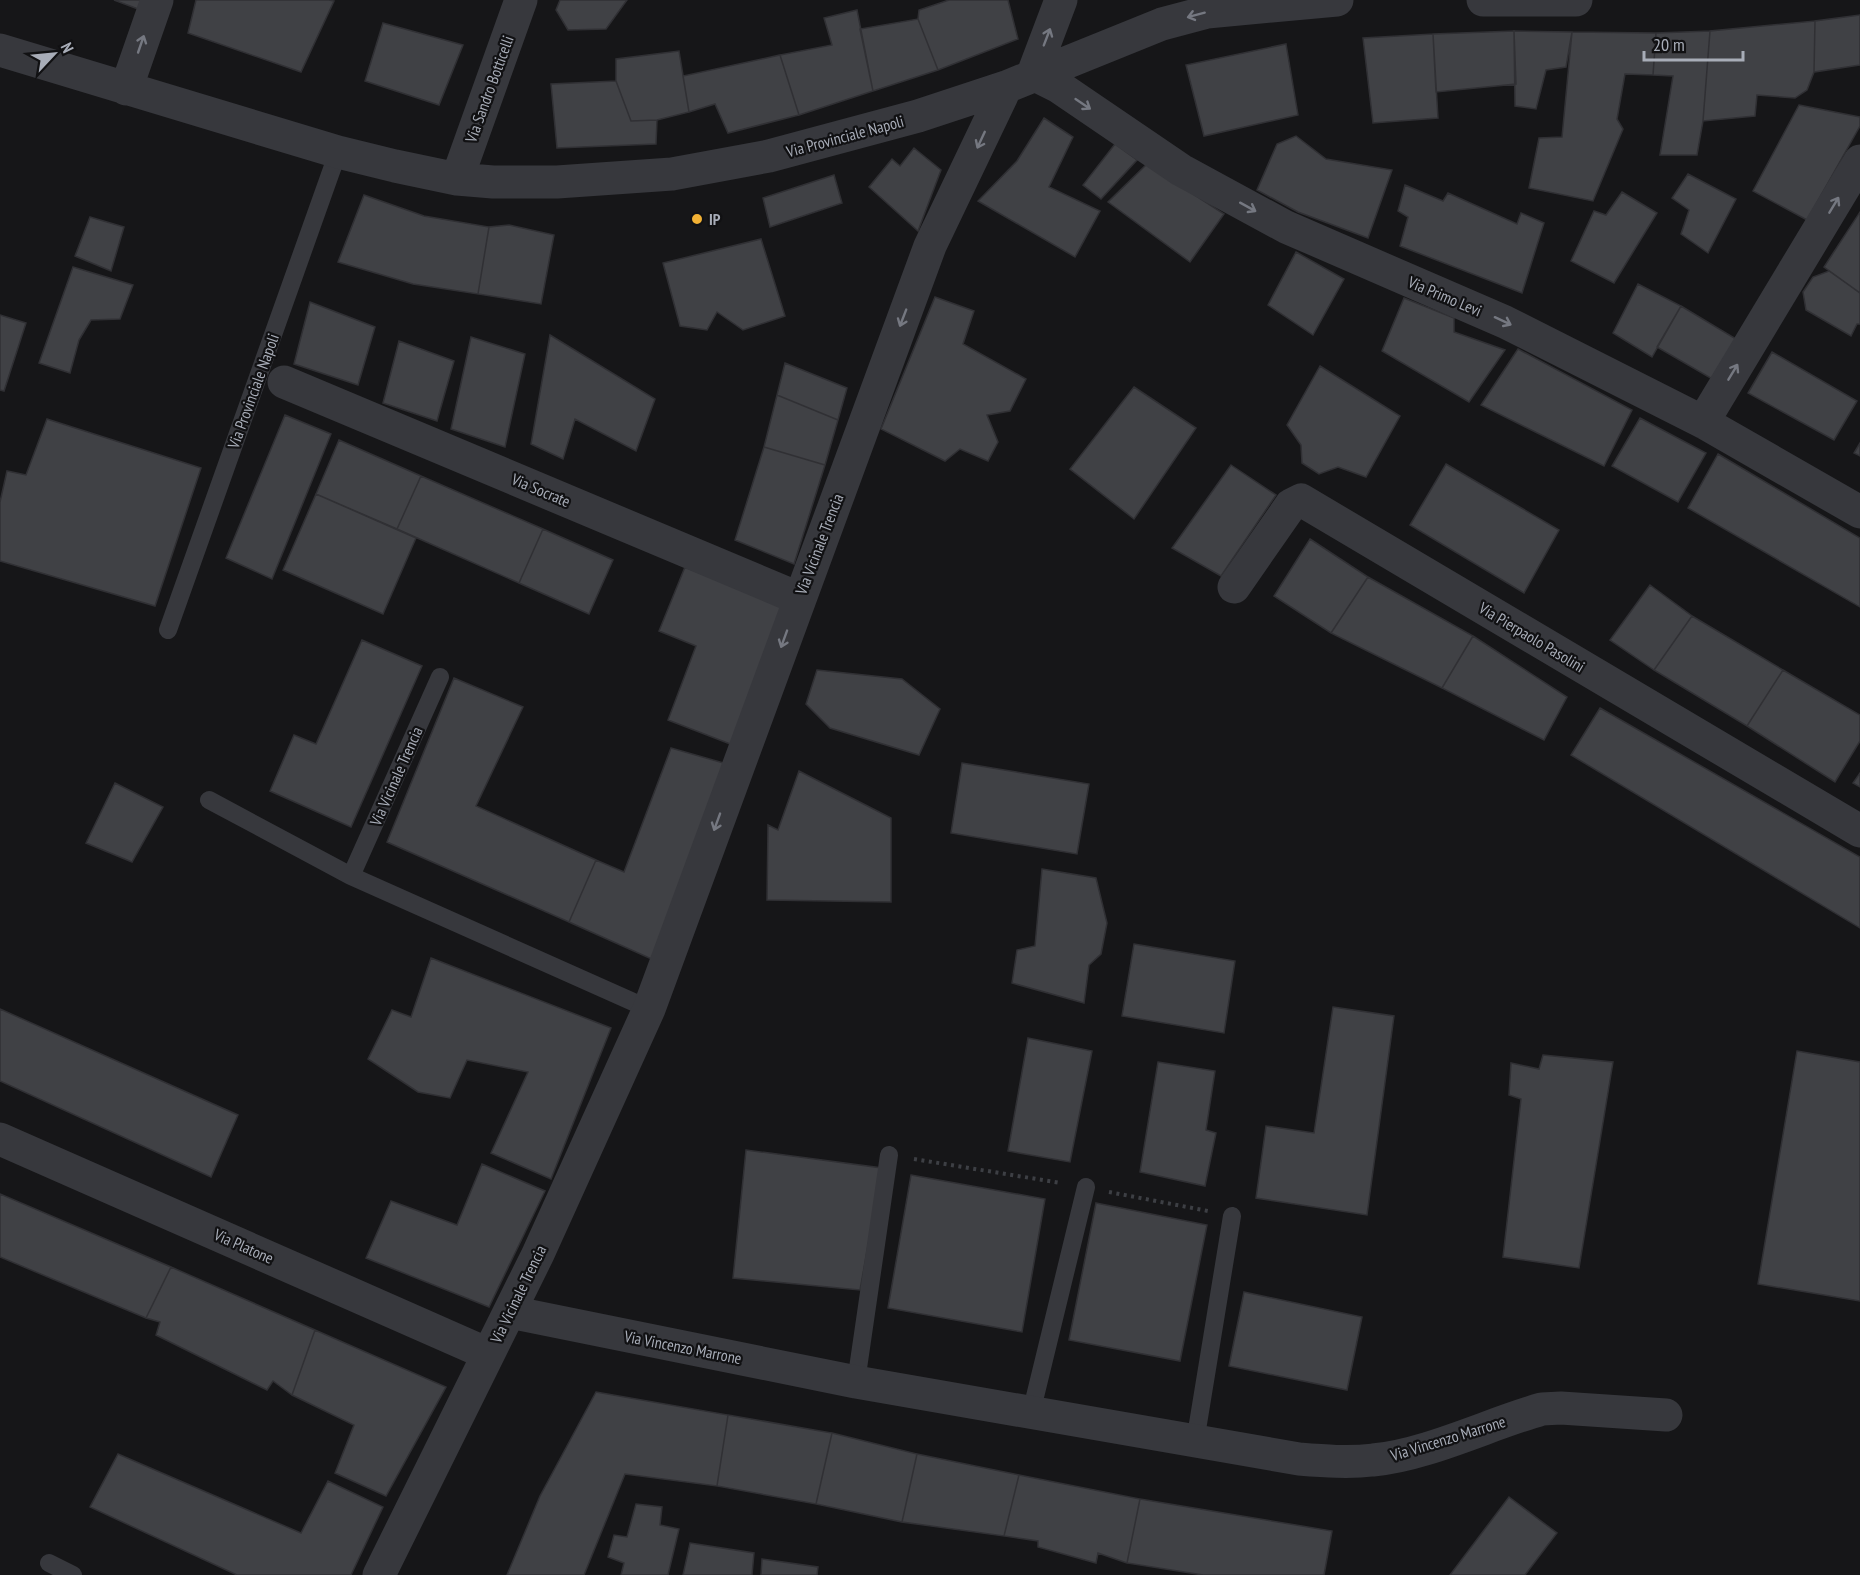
<svg xmlns="http://www.w3.org/2000/svg" width="1860" height="1575" viewBox="0 0 1860 1575" font-family="'PT Sans Narrow',sans-serif">
<style>
.building{fill:#404145;stroke:#303034;stroke-width:1.5}
.lines{fill:none;stroke-linecap:round;stroke-linejoin:round}
.path{stroke:#3d3f44;stroke-width:4;stroke-dasharray:3 4.5;stroke-linecap:butt}
.service{stroke:#37383d;stroke-width:18}
.minor{stroke:#37383d;stroke-width:33}
.oneway{stroke:#757881}
.poi-dot{fill:#f2b134;stroke:#111113;stroke-width:2}
.labels{text-anchor:middle;dominant-baseline:central;stroke-width:4.5;stroke-linejoin:round;paint-order:stroke}
.street-label{font-size:16px;fill:#a8adb8;stroke:#111113}
.poi-label{font-size:16px;font-weight:bold;fill:#a8adb8;stroke:#111113;text-anchor:start}
</style>
<rect width="100%" height="100%" fill="#161618"/>
<!-- building -->
<path class="building" d="M114,0H141L138,9Z
M196,0H329L334,1L301,72L188,33Z
M560,0H627L606,29L568,30L556,10Z
M949,0H1008L1018,39L938,70L918,19L919,10Z
M857,10L873,91L799,115L780,55L832,45L824,18Z
M1860,15V65L1814,72L1815,21Z
M918,19L938,70L873,91L860,29Z
M1815,21L1814,72L1807,90L1795,98L1757,95L1755,116L1703,121L1710,31Z
M383,23L463,45L439,105L365,81Z
M1514,31L1516,84L1436,92L1433,34Z
M1514,31L1572,32L1566,67L1546,70L1536,109L1515,106Z
M1710,31L1703,121L1697,155H1660L1673,76L1653,75L1656,33Z
M1572,32L1656,33L1653,75L1625,74L1617,119L1623,129L1593,201L1529,188L1539,138L1562,137Z
M1433,34L1438,118L1373,123L1363,38Z
M1286,44L1298,115L1204,136L1186,65Z
M679,51L689,112L657,120L631,121L616,81V59Z
M780,55L799,115L728,133L715,104L689,112L683,76Z
M616,81L631,121L657,120L656,144L557,148L551,84Z
M1799,105L1860,117V126L1807,220L1753,191Z
M1044,118L1073,137L1049,187L1100,211L1075,257L978,201L1017,161Z
M1296,136L1326,159L1392,170L1368,238L1298,212L1257,190L1277,144Z
M1115,144L1137,160L1101,199L1083,185Z
M914,148L941,170L918,231L869,187L892,159L900,166Z
M1147,164L1224,214L1190,262L1108,202Z
M1688,174L1736,199L1708,253L1681,234L1689,210L1672,198Z
M834,175L842,203L770,227L763,198Z
M1405,185L1443,201L1448,193L1517,224L1521,213L1544,223L1522,293L1400,246L1408,217L1398,211Z
M1622,192L1657,213L1614,283L1571,261L1594,211L1606,215Z
M364,195L424,216L489,227L478,294L413,284L338,262Z
M1860,212V293L1824,267Z
M90,217L124,227L111,271L75,256Z
M509,225L554,235L541,304L478,294L489,227Z
M761,239L785,316L743,330L717,312L707,330L680,326L663,263Z
M1296,252L1344,279L1313,335L1268,305Z
M73,267L133,285L120,319L91,320L79,340L70,373L39,363Z
M1829,271L1860,293V324H1857L1851,336L1806,310L1803,292L1813,277Z
M1638,284L1681,306L1652,357L1613,333Z
M935,297L974,311L963,344L1026,379L1010,411L987,415L998,442L988,461L960,449L945,461L881,429Z
M1404,298L1454,318V332L1505,350L1469,402L1382,351Z
M310,302L375,327L358,385L294,364Z
M1681,306L1736,339L1714,380L1657,347Z
M0,315L26,323L4,391L0,390Z
M550,335L655,399L636,451L575,419L563,459L531,444Z
M471,337L525,354L505,447L451,429Z
M399,341L454,361L437,421L383,403Z
M1518,349L1632,410L1604,466L1481,405Z
M1772,352L1857,401L1834,440L1748,393Z
M785,363L847,388L838,420L777,395Z
M1320,366L1400,416L1366,477L1338,467L1319,474L1302,463L1301,445L1287,425Z
M1134,387L1196,428L1134,519L1070,469Z
M777,395L838,420L825,465L764,447Z
M285,415L331,434L272,579L226,558Z
M1640,418L1706,453L1678,502L1612,466Z
M47,419L201,468L155,606L0,561V502L7,471L26,475Z
M339,440L421,476L397,529L316,494Z
M1860,443V456L1854,453Z
M764,447L825,465L794,564L735,540Z
M1718,454L1860,538V607L1688,508Z
M1446,464L1559,530L1524,593L1410,525Z
M1231,465L1276,495L1221,576L1172,548Z
M421,476L543,529L519,583L397,529Z
M316,494L416,538L383,614L283,570Z
M543,529L613,560L589,614L519,583Z
M1310,539L1368,577L1331,633L1274,596Z
M685,567L792,610L738,747L668,720L696,646L659,631Z
M1368,577L1473,636L1442,688L1331,633Z
M1650,585L1692,616L1654,670L1610,640Z
M1692,616L1783,670L1747,726L1654,670Z
M1473,636L1567,697L1544,740L1442,688Z
M362,640L422,666L351,827L270,791L294,735L316,744Z
M817,670L902,679L940,709L919,755L830,728L806,704Z
M1783,670L1860,715V741L1835,782L1747,726Z
M454,678L523,707L476,806L596,860L569,922L387,842Z
M1600,708L1860,857V928L1571,755Z
M671,748L727,764L656,961L569,922L596,860L624,872Z
M962,763L1089,784L1077,854L951,833Z
M799,771L891,818V902L767,900L768,825L778,830Z
M1860,773V787L1853,783Z
M115,783L163,807L132,862L86,843Z
M1042,869L1096,878L1107,923L1101,954L1089,965L1084,1003L1012,983L1017,950L1035,946Z
M1134,944L1235,961L1224,1033L1122,1016Z
M431,958L611,1028L551,1179L491,1153L528,1072L467,1060L450,1098L418,1092L368,1059L392,1010L411,1017Z
M1333,1007L1394,1016L1367,1215L1256,1198L1266,1126L1314,1133Z
M0,1009L238,1115L211,1177L0,1081Z
M1028,1038L1092,1051L1070,1162L1008,1151Z
M1797,1051L1860,1062V1301L1758,1284Z
M1543,1055L1613,1062L1579,1268L1503,1257L1521,1099L1509,1095L1511,1063L1539,1069Z
M1158,1062L1215,1071L1206,1130L1216,1133L1205,1186L1140,1172Z
M746,1150L882,1168L860,1290L733,1278Z
M482,1164L545,1191L489,1307L366,1258L391,1201L457,1225Z
M911,1175L1045,1199L1022,1332L888,1308Z
M0,1194L171,1267L146,1318L0,1257Z
M1096,1203L1207,1225L1180,1361L1069,1340Z
M171,1267L315,1330L292,1395L273,1381L267,1390L156,1335L160,1322L146,1318Z
M1244,1292L1362,1317L1347,1390L1229,1366Z
M315,1330L446,1387L386,1496L335,1473L354,1425L292,1395Z
M596,1392L728,1415L717,1486L625,1474L584,1575H507L540,1496Z
M728,1415L832,1433L816,1504L717,1486Z
M832,1433L917,1454L902,1522L816,1504Z
M118,1454L301,1533L328,1481L383,1507L351,1575H237L90,1507Z
M917,1454L1019,1475L1004,1536L902,1522Z
M1019,1475L1140,1499L1127,1563L1098,1553L1096,1563L1038,1547V1541L1004,1536Z
M1509,1497L1557,1533L1525,1575H1450Z
M1140,1499L1332,1531L1324,1575H1203L1127,1563Z
M636,1504L662,1507L660,1525L679,1529L668,1575H621L624,1563L608,1557L614,1535L627,1537Z
M690,1543L754,1553L752,1575H683Z
M762,1559L818,1567L817,1575H761Z"/>
<g class="lines">
<!-- path -->
<path class="path" d="M914,1159L1061,1183
M1109,1192L1208,1211"/>
<!-- service -->
<path class="service" d="M168,630L338,152
M209,800L351,876L649,1009
M351,876L440,677
M856,1382L889,1155
M1031,1413L1086,1187
M1195,1442L1232,1216
M49,1563L73,1575"/>
<!-- minor -->
<path class="minor" d="M1483,0H1576
M0,50L338,152L395,166L457,179L493,182H557L672,174L769,156L918,116L1006,87L1162,24L1207,12L1337,0
M1033,74L1059,87L1181,170L1286,227L1505,322L1703,422L1860,512
M1033,74L1061,0
M126,89L157,0
M457,179L521,0
M284,382L798,598
M1703,422L1860,161
M1234,587L1291,505L1301,500L1860,831
M0,1139L488,1354
M510,1312L856,1382L1299,1459C1324,1461 1349,1463 1373,1460C1427,1455 1489,1424 1542,1409L1561,1408L1666,1415
M379,1575L538,1254L649,1009L930,246L1006,87"/>
</g>
<!-- one-way arrows -->
<defs><path id="oneway-shaft" d="M-6 0H5M1.5-3L5.5 0L1.5 3" fill="none" stroke-width="1.6" stroke-linecap="round" stroke-linejoin="round" transform="scale(1.5)"/></defs>
<g class="oneway">
<use href="#oneway-shaft" transform="translate(1196 15) rotate(165)"/>
<use href="#oneway-shaft" transform="translate(1047 37) rotate(-69)"/>
<use href="#oneway-shaft" transform="translate(141 44) rotate(-71)"/>
<use href="#oneway-shaft" transform="translate(1083 104) rotate(34)"/>
<use href="#oneway-shaft" transform="translate(981 140) rotate(115)"/>
<use href="#oneway-shaft" transform="translate(1834 205) rotate(-59)"/>
<use href="#oneway-shaft" transform="translate(1248 207) rotate(29)"/>
<use href="#oneway-shaft" transform="translate(903 318) rotate(111)"/>
<use href="#oneway-shaft" transform="translate(1503 321) rotate(25)"/>
<use href="#oneway-shaft" transform="translate(1733 372) rotate(-59)"/>
<use href="#oneway-shaft" transform="translate(784 639) rotate(110)"/>
<use href="#oneway-shaft" transform="translate(717 822) rotate(110)"/>
</g>
<!-- markers -->
<circle class="poi-dot" cx="697" cy="219" r="6"/>
<g class="labels">
<!-- street labels -->
<g class="street-label">
<text transform="translate(489 89) rotate(-70)">Via Sandro Botticelli</text>
<text transform="translate(845 136) rotate(-15)">Via Provinciale Napoli</text>
<text transform="translate(1445 296) rotate(23)">Via Primo Levi</text>
<text transform="translate(253 391) rotate(-70)">Via Provinciale Napoli</text>
<text transform="translate(541 490) rotate(23)">Via Socrate</text>
<text transform="translate(819 544) rotate(-69)">Via Vicinale Trencia</text>
<text transform="translate(1532 637) rotate(31)">Via Pierpaolo Pasolini</text>
<text transform="translate(396 776) rotate(-66)">Via Vicinale Trencia</text>
<text transform="translate(244 1246) rotate(24)">Via Platone</text>
<text transform="translate(518 1294) rotate(-64)">Via Vicinale Trencia</text>
<text transform="translate(683 1347) rotate(11)">Via Vincenzo Marrone</text>
<text transform="translate(1448 1438) rotate(-17)">Via Vincenzo Marrone</text>
</g>
<!-- poi labels -->
<g class="poi-label">
<text x="709" y="219">IP</text>
</g>
</g>
<!-- north arrow -->
<g transform="translate(54 54) rotate(64)" stroke="#111113" stroke-width="4.5" paint-order="stroke">
<path d="M0-4.5L10 22L0 15L-10 22Z" fill="#a8adb8"/>
<text y="-9" font-size="16" font-weight="bold" text-anchor="middle" fill="#a8adb8">N</text>
</g>
<!-- scale -->
<path d="M1644 51v9h99v-9" fill="none" stroke="#a8adb8" stroke-width="3"/>
<text x="1653" y="51" font-size="18" fill="#a8adb8" stroke="#111113" stroke-width="4.5" paint-order="stroke">20 m</text>
</svg>
